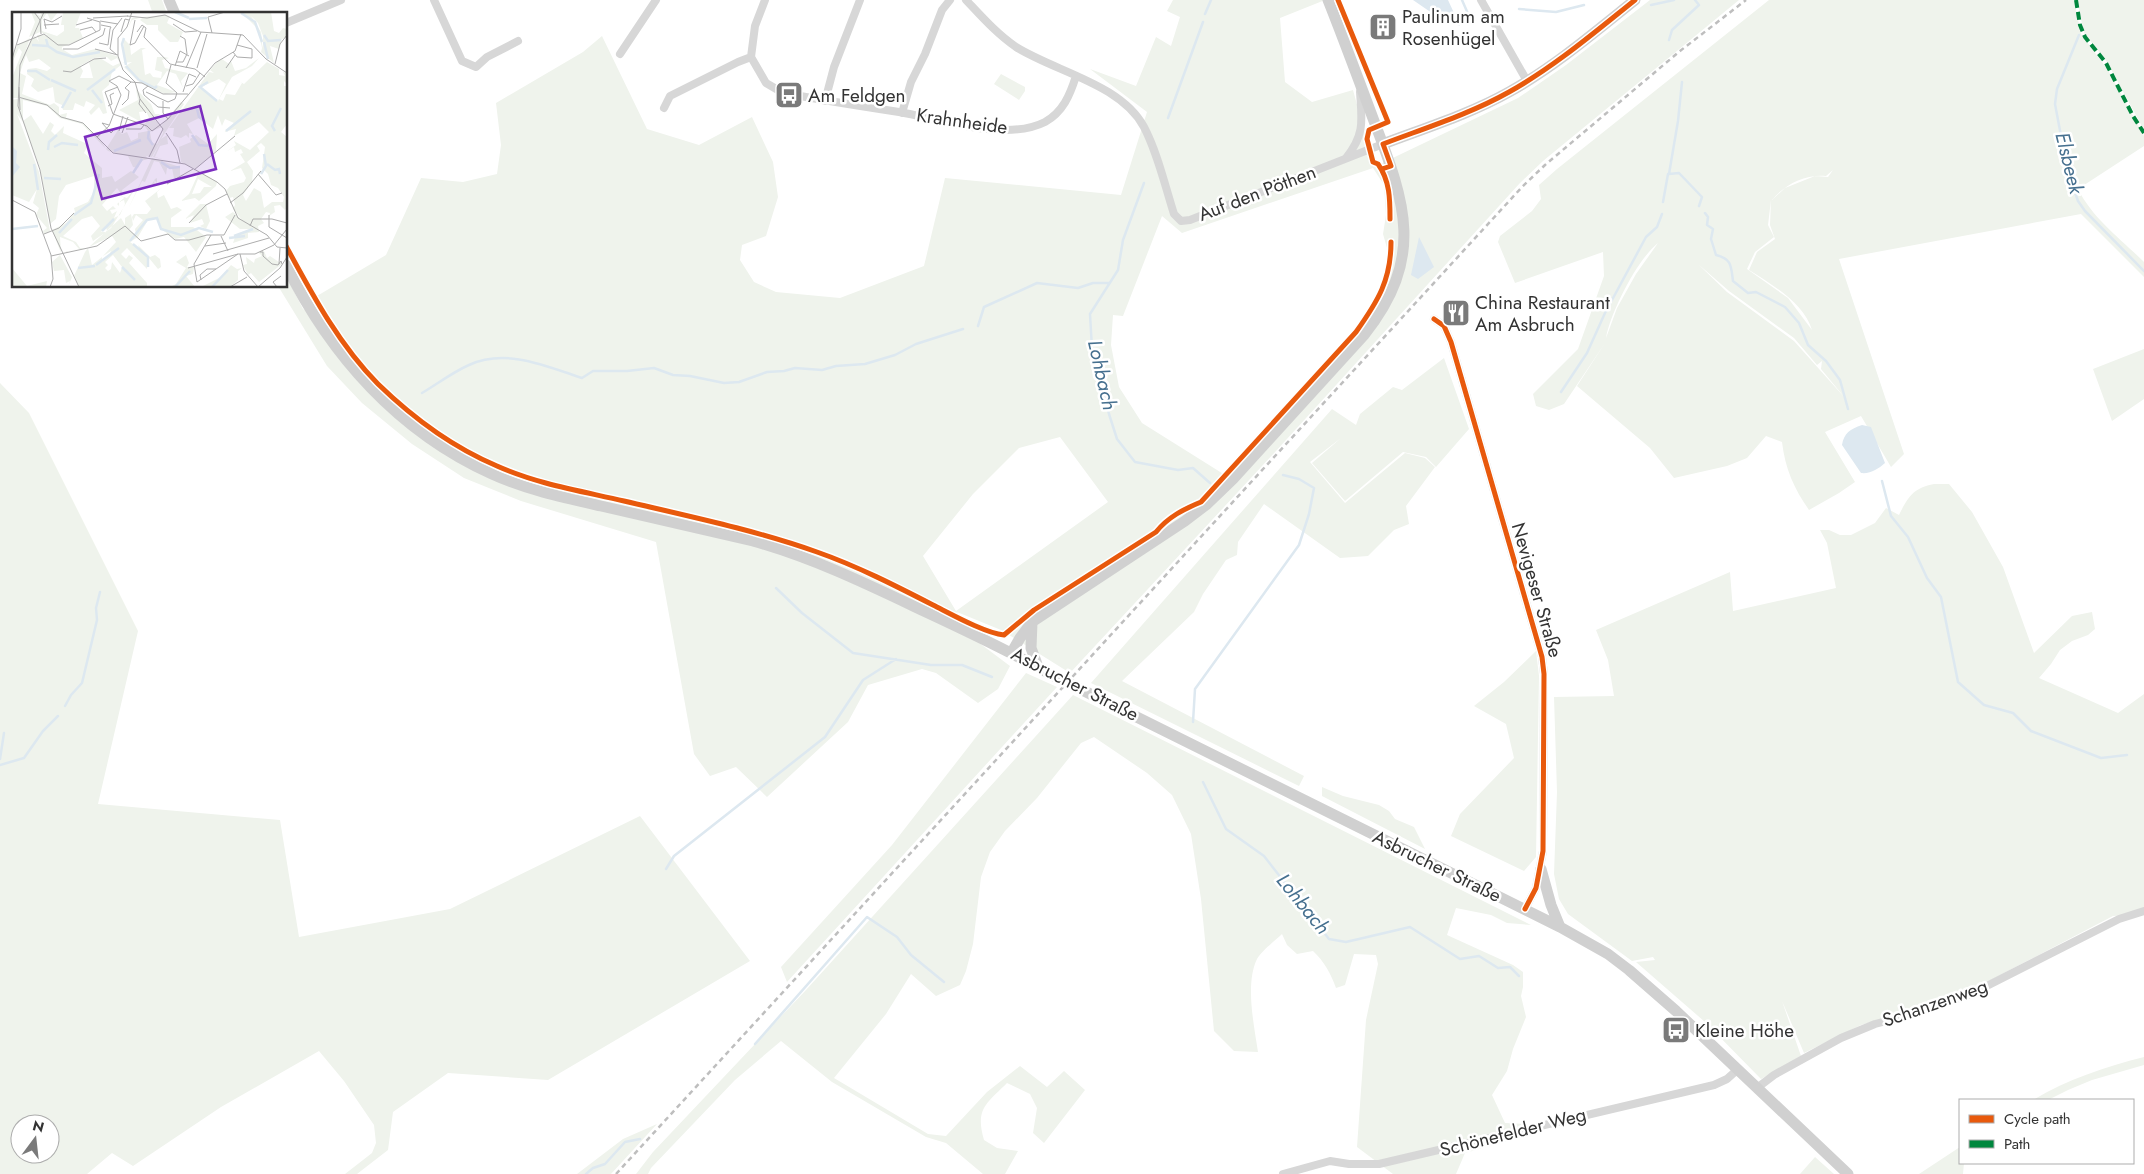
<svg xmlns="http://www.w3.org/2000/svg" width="2144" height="1174" viewBox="0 0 2144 1174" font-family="Jost,sans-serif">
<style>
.green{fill:#eff3ec;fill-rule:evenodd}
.water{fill:#dde8f0}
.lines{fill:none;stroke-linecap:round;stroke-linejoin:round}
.stream{stroke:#dde8f0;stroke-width:2.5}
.street{stroke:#d7d7d7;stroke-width:8}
.secondary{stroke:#d0d0d0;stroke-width:11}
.rail{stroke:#bebebe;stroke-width:2.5;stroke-dasharray:5 4;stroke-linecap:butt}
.quiet{stroke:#00873e;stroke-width:4;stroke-dasharray:8 4;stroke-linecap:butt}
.cycleway-casing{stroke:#fff;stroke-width:8}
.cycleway{stroke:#e8590c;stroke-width:5}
.labels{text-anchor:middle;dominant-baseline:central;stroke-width:5;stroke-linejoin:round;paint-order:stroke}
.poi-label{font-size:19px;fill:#333;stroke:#fff;text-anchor:start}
.street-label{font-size:19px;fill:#333;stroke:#fff}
.water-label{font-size:20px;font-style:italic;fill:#46708f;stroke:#fff}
.inset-river{fill:none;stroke:#dde8f0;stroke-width:2.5}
.inset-road{fill:none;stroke:#adadad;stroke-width:1}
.view{fill:#7b2cbf;fill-opacity:0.15;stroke:#7b2cbf;stroke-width:2.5}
.inset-edge{fill:none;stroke:#333;stroke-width:2.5}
</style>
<rect width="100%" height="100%" fill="#fff"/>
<!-- green -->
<path class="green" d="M148,0H162L167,14H153Z
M1173,0H1325L1280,18L1285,82L1312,102L1353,90L1374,167L1518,98L1566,65L1650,0H1739L1543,161L1520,183L1276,451L1070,673L1001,630L957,612L974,639L1010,666L998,689L978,703L936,673L922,669L868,685L848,722L767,797L736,767L710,776L694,754L656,542L521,501L464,478L412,444L362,403L327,366L278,286H286V276L303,309L342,335L317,296L386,255L421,178L463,182L497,174L501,145L496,103L583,52L602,36L647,129L699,145L752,117L773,162L778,197L766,236L742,245L740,260L754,282L776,292L840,298L924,266L945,178L1121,195L1147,112L1090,69L1136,86L1156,37L1171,46L1180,17L1167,11ZM1373,168L1384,185L1386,215L1383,234L1391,262L1385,284L1375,305L1356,332L1225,475L1142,423L1119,387L1111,345L1113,315L1123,316L1162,216L1182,233ZM1060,437L1108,502L956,611L923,556L973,494L1019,448Z
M1769,0H2074L2081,34L2108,70L2144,136V146L2078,189C2093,219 2120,238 2144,262V277L2081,214L1839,259L1904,454L1891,467L1861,416L1825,432L1855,482L1839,493L1809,510C1794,489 1785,468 1782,442L1766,436L1747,458L1727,466L1674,478L1650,448L1577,386L1605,343L1564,404L1549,410L1536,406L1533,394L1578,349L1604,276L1603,252L1515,283L1498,242L1500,236L1532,211L1541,199L1539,185L1557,169ZM1833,170L1828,177L1815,176L1785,188L1772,200C1785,184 1806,174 1826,176ZM1771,200L1770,225L1775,239L1757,252L1749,270C1771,284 1804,303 1812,330L1788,298L1747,269L1755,252L1774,237L1768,225ZM1658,243L1636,274L1617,308L1606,338C1611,311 1637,260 1658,243ZM1698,264L1729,291L1794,338L1817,365L1822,361L1821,369L1845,398L1794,341L1727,292Z
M2077,0H2144V130L2107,62L2084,33Z
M1001,74L1025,87V91L1019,100L994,84Z
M2144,349V399L2112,421L2093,369Z
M1444,358L1469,429L1436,467L1426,457L1403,452L1345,501L1312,463L1341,438L1310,462L1345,503L1405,453L1425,458L1435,467L1406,506L1409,524L1394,530L1368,556L1340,558L1264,504L1238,542L1237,555L1226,560L1203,594L1194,612L1122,681L1304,776L1299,786L1091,683L1332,409L1356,425L1360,414L1393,387L1402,390Z
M0,383L29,413L138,631L98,804L280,820L299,937L450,909L640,816L750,961L548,1080L448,1073L393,1112L388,1150L357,1174H345L372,1153L376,1143L374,1125L344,1081L319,1051L221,1107L133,1166L112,1153L87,1174H0ZM20,1124H50V1154H20Z
M1934,484H1949L1972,512L2003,567L2034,653L2072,616L2092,612L2095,629L2088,635L2072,641L2060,650L2051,664L2039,678L2118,713L2144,694V909L2129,915L2113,916L1964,994L1861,1025L1804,1053L1782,1001L1801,1056L1761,1079L1705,1022L1636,962L1655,960L1653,957L1632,961L1568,914L1559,899L1554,874L1557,792L1554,697L1614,696L1608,660L1596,630L1730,572L1733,611L1836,588L1827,543L1820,530H1829L1840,535H1851L1875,523L1886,508L1899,515C1908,497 1913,488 1934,484Z
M1536,651L1539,676L1536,857L1524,871L1451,836L1460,814L1514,758L1506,724L1474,706L1504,682Z
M1026,673L1057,687L787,982L781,967L892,845Z
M1073,695L1531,925L1507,923L1491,915L1456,908L1447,935L1513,965L1523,972V987L1521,996L1526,1017L1513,1049L1507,1071L1492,1095L1505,1123L1526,1124L1520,1138L1465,1153L1456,1174H1393L1357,1147L1366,1020L1378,964L1376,955L1354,954L1345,985L1336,988C1331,974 1324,961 1313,951L1297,954L1287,945L1282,934C1275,941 1262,950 1257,959C1245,984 1254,1025 1258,1052L1234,1051L1214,1031L1201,899L1191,834L1172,795L1147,773L1094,737L1081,743L1037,798L1005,831L990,852L981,877L973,944L966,971L960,985L936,996L911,974L886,1014L834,1078L928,1134L946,1136L987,1092L1020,1066L1047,1087L1064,1071L1085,1090L1044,1143L1033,1133L1037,1108L1030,1094L1007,1083C986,1104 975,1109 984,1140L997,1148L1018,1151L1005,1174H983L946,1143L926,1137L832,1082L781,1041L735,1080L651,1168L648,1174H636L653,1152L806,990Z
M1322,787L1343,796L1379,805L1389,811L1395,819L1414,827L1425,849L1322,796Z
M2144,1057V1065L2092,1080L2068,1090L2048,1100H2033C2068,1079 2105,1067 2144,1057Z
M657,1124L611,1174H577L623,1139Z
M1960,1147V1163H1964L1963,1174H1919Z
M1815,1157L1834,1174H1800Z"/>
<!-- water -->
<path class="water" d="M1413,0H1448L1460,26L1442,20Z
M1419,237L1434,267L1418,279L1411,275Z
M1862,425L1871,427L1885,463C1878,469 1871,474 1861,473L1842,445C1844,433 1850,429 1862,425Z"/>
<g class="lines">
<!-- stream -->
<path class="stream" d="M1462,0L1469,16
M1651,5L1674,0
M1519,9L1556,12L1584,5
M1205,14L1211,0
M2079,35L2057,89L2055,104L2068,173L2078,201L2085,211L2144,271
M1669,40L1672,30L1699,5L1695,0
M1682,82L1678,121L1669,174L1679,173L1702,197L1699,206
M1168,118L1203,22
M1144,183L1123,240L1118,270L1090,314L1092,349L1109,414L1117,439L1135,462L1178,470L1193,468L1210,483
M1663,202L1668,174
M1705,213L1708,217L1707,225L1713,229L1711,239L1716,255C1732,259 1731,266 1733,281L1748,293L1756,292L1785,307L1799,323L1808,345L1826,361L1840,380L1848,409
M978,326L984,307L1037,283L1078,288L1093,283H1109
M1561,392L1587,353L1605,313L1646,237L1657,227L1662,214
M422,393C437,384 453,372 469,365C506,348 546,366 582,378L593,371H627L654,368L673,375L690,376L724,383L739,382L767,372L784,371L795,368L822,370L836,366L865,364L895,355L916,344L963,329
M1882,481L1891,516L1908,537L1927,578L1941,597L1958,682L1984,705L2013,713L2031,731L2101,758L2127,755
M776,588L802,613L853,653L931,665H962L992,677
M65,706L71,695L82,683L97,620L96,608L100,592
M1193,722L1195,689L1299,545L1309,514L1314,488L1299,479L1283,475
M0,759L4,733
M0,765L24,758L43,731L58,716
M1203,782L1226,829L1264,856L1329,939L1346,942L1410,927L1460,959L1479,956L1498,968L1510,967L1519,976
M666,869L674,856L825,737L863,680L896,659
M755,1044L867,917L897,937L911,955L944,982
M586,1174L593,1168L605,1164L625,1142L640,1139"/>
<!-- street -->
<path class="street" d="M434,0L462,61L476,67L487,57L518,41
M765,0L755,26L751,57L766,83L783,93C821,100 860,106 899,112C940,119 1006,142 1045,122C1063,112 1070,95 1076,76
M966,0C982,17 997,34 1016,47C1056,72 1121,84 1144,127C1158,154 1165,186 1174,214L1181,221L1190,220L1383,144
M1481,0L1527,81
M286,23L341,0
M620,54L656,0
M825,101L834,67L860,0
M664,108L670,96L738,62L751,57
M902,113L911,82L925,54L942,10L950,0
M1346,158C1365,135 1362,120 1360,92
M1434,319L1444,326L1451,342L1542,657L1544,674L1543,851L1536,888L1525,909
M1757,1088L1774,1075L1841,1038L1875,1024L1914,1014L1971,994L2119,919L2144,911
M1283,1174L1330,1161L1349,1164H1379L1714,1085L1727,1079L1737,1070"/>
<!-- secondary -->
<path class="secondary" d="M169,0L175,14
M1383,144C1425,128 1470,114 1509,92C1554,67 1595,32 1635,0
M286,265C331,356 399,432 492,474C527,490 565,498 601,506C652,518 702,529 753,541C814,558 869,585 926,612C969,632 1011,652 1052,675L1560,927L1608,954L1629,970L1676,1011L1848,1174
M1032,622L1031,648L1038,667
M1012,652L1020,638L1032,622L1185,521L1206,505L1233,479L1364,335C1425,258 1406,204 1374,121C1359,81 1344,40 1328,0
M1541,869L1551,905L1560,927"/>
<!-- rail -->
<path class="rail" d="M616,1174L1522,187L1545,165L1680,51L1746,0"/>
<!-- quiet -->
<path class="quiet" d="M2076,0L2080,25L2085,37L2106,63L2133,116L2144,133"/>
<defs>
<path id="cycleway" d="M1338,0L1388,122L1369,130L1367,139L1373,162L1378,164C1390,181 1390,199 1390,219
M1382,169L1391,166L1383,144C1425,128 1470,114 1509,92C1554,67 1595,32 1635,0
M286,246C312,294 339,345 378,384C413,418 452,447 497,466C537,484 581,491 624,501C688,516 755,530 817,552C857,566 896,586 933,605C951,614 985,633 1004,635L1034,610L1156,532C1168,517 1184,509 1201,502L1356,332C1378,301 1391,280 1391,242
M1434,319L1444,326L1451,342L1542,657L1544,674L1543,851L1536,888L1525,909"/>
</defs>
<!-- cycleway casing -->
<use href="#cycleway" class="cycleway-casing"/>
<!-- cycleway -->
<use href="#cycleway" class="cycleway"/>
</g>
<!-- icons -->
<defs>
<symbol id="building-square" viewBox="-11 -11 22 22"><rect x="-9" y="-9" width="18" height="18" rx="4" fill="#7a7a7a" stroke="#fff"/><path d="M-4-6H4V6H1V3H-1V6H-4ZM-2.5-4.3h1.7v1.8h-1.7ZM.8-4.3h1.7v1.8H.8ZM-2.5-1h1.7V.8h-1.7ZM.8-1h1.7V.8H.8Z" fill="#fff"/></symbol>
<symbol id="bus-square" viewBox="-11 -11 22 22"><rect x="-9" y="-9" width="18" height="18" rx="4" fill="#7a7a7a" stroke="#fff"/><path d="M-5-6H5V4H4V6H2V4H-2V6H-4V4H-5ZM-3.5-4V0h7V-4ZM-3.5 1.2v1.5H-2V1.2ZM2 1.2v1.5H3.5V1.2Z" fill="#fff"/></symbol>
<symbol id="restaurant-square" viewBox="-11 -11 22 22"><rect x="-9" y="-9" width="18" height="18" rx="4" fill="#7a7a7a" stroke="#fff"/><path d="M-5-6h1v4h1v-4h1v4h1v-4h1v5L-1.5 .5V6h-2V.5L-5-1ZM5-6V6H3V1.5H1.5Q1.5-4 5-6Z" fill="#fff"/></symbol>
</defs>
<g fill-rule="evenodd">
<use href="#building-square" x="1367" y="11" width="32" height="32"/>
<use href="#bus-square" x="773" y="79" width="32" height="32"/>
<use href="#restaurant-square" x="1440" y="297" width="32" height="32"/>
<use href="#bus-square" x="1660" y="1014" width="32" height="32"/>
</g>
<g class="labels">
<!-- poi labels -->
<g class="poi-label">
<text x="1402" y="16">Paulinum am<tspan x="1402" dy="22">Rosenhügel</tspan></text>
<text x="808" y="95">Am Feldgen</text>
<text x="1475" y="302">China Restaurant<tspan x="1475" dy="22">Am Asbruch</tspan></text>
<text x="1695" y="1030">Kleine Höhe</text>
</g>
<!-- street labels -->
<g class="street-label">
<text transform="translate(962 121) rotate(8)">Krahnheide</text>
<text transform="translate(1257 193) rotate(-21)">Auf den Pöthen</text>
<text transform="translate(1537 590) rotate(74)">Nevigeser Straße</text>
<text transform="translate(1075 684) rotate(27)">Asbrucher Straße</text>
<text transform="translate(1437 866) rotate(26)">Asbrucher Straße</text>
<text transform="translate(1935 1003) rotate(-19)">Schanzenweg</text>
<text transform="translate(1513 1132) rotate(-14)">Schönefelder Weg</text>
</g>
<!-- water labels -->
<g class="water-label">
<text transform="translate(2069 163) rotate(76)">Elsbeek</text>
<text transform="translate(1102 375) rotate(77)">Lohbach</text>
<text transform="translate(1303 904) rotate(51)">Lohbach</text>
</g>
</g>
<!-- overview -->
<g transform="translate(12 12)">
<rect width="275" height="275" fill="#fff"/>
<path d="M19,0L28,4L30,0H46L39,9L35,1L30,8V19L45,24L52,19V13H49L51,0H69L63,16H67L71,26L80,23L50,35V37L60,43L83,37L107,45L109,53L100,60L97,73L90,79L95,101L91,102L87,95L79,103L77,100L83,93L74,89L72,95L63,91L61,98H51L50,93L43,90L41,75L26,80L19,74L22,67L15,62L16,57L24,56L35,59L39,56L27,47L17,50L14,43L8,61L14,64L10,82L38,93L42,91L47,95V103L55,101L54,106L71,111L84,124L89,122L87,125L94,137L106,118L110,122L115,120L119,129L126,126V121L136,119L132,113L137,106L134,99L127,100L129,110L107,98L126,88L124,77L139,92L143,102H148L142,107L149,114L169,90L172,92L149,127L155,123L156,132L148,134L143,145L154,148L141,145L149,129L140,145L134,144L136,147L129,149L126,156L121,155L116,144L96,139L70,112L48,106L35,94L11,88V109L19,103L31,122L38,110L42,113L39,119L43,123L52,114L51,121L73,131L75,135L72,141L90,156V166L100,164L103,170L119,159L127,165L110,178L109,184L115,186L124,175L99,216L95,219L94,215L89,220H94L81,229L79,224L88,214L80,204L70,207L51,224L64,230L68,236H74L51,240L67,237L61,230L48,225L49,241L40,218L54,211L63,200L62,196L76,190L82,179V164L54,173L47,184L44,207L38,212L28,156L11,110L5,102L27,160L38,219L32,222L31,219L35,216L24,203L27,196L21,191L25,177L17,190L0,183V88L10,86H0V66L10,40L7,36L0,51V48L5,34L11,30L18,26L13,41L20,26L23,24L27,30L25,23H36L28,20L17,25L23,10ZM95,45L99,49L105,46L108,51L101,54L88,46L82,47L77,50L81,66H68L71,59L68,54L82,46ZM150,115L151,121L145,132L140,131L138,120ZM105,176L112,186L105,192L107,194V190L112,188L113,192L108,203L102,206L105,199L100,202L98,198L104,197L101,194L95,199L90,193ZM259,0L262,19L267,21L271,16L275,17V25L270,27L267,37L258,34L262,51L249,40L251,32V24L246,11L239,4L249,20L250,28V36L246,17L230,1ZM152,3L158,4L155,11L171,20L166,30H158L146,18V13H135L128,8L131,5L120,8L116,16L120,6ZM111,26L118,33L119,43L129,36H134L130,38L133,63L138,61L141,65L149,66L150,60L143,58L145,45H152L157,46L150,48L153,56L176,61L169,69L171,76L164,62L155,59L145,73L164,80L153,82L126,69L112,55L120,50L110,51L113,50ZM247,46L240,54L220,65L232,72L255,50L267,57V63L273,64L271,60L275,61V72L272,69V74H275V112L269,120L275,125V195L273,198L268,193L262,194L263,200L257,204L258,201L254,200L249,207L252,211L246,214L247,220L236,221V226L221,231L223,225L240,217H228L213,205L221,200L230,208L221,197L223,193L221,185L217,186L214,179L218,174L232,170L234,166L229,156L218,159L233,150L228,142L231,141L229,137L223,140L222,135L214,140L224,133L222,129L238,138L257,120L247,110L222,124L224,117L212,120L222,111L213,107L210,114L206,103L201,117L187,106L175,112L181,122L177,121V126L174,123L169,126L161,124L162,116H157L197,60L202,61L198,58L205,50L210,47L217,52L219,49L223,59L234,56ZM220,65L230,71L223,83L214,82L211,89L207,87ZM207,67L214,72L206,89L189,75ZM249,131L253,135L250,156L256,162L259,173L266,176L272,185L271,190H260L252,196L249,180L242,176L234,189L231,183L240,170L241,159L235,150L248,139L245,134ZM205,122L204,139L183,157L169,150L167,135L179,130L178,127L184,123L196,132ZM140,146L168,155V167L162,166L160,156H155L154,163L147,150L142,149L133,170L140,172L143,167L145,166V171L142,168L143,173L130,169L116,197ZM187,160L205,170L204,174L187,189L183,186L169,189L177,182ZM186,167L200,175H192L188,181L180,182ZM152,174L145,180L146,186L152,183L159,197L165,195L170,198L159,206V215H181L194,225L184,240L172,225L163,227L149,217L145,207L136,208L126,225L118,230L127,236L126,233L138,245L143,243L148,247L149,255L146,257L132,240L136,247L135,257L115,236L109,242L114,247L117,243L121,246L117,251L135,271V275H67L62,264L73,240L76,236L80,253L90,245V250L96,245L99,239L91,244L104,230L100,224L77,235L109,206L113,213V206L119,202L121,213L117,218L124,223L123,217L131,208L124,203L121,209L120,205L122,202H135L139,197L133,189ZM101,243L110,255L108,261L100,250L99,257L96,259L93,256L96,253L93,250ZM188,192H194L198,209L194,217L188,214L192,212L190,207L178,211L182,203L173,207ZM252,239L255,246L258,244L270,252L247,270L239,261L236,263L231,253L235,252L234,245L242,251L243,247L250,244L246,240ZM48,243L60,265L56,275L58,269L54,271L52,258L42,259L40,250ZM174,243L177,251L175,255H182L181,262L174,264L183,275H158L164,272L174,256L164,250ZM219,253L225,257L230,256L226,259V268L218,275H189L209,265ZM0,256L15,274L35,269L34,275H0Z" fill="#eff3ec" fill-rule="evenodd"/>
<path d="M0,134L5,139L4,151L8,155L0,165Z" fill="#dde8f0"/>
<path class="inset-river" d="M163,0L177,6M229,1L243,10L250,30M177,7L195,6M252,23L256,29L269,28M112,26L110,32L114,53M34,27L36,34L45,40L61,45L88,40M252,30L256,47M20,33L36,34M114,54L127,68M15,59H24L38,68M39,68L64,79M127,68L143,76L145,74M196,70L188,75L205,89M75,78L103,57M80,78L90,91M50,96L59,80M185,97L187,105L194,110M137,119L136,126L141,133M214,119L239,99M263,119L260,114L269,96M180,123L187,133L197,134M42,135L50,131L66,133M36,138L37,130L45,123M102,139L129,128M149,150L158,156L168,155M22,152L26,178M255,152L263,158L267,157L268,162M121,161L130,147M249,162L254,154L252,142M32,166L49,167M62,203L79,191L87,162M0,217L26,214M90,219L102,207M47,221L60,207M222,224L241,217M217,226L233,224M118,229L135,208L145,206L149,217L169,223L187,216L201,220M121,232L136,245V255M84,253L107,236M110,255L123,268M66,256L83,254M163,275L178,259M200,275L216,258"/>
<path class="inset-road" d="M22,0L28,8L29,22M32,0L8,53L6,94L28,158L39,216L67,275M120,0L115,15L106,26V44L111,58L123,70L128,87L151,117L137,145M115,4L135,6L153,3L188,20L231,23L254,47L275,61M196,5L213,0M196,5L200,21M81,6L116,4M123,8L118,33L123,31L132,14M88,9L106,12M161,12L173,20L185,19M32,13L47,12M64,13L80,8M34,17L32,7L40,10L50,4M68,18L80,15L84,20M101,18L98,37L105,43M101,18L110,6M109,20L113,7L117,8M125,20L130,13L134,16L132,25L158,52L183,57L193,65M168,24L173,27L175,42M87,31L96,33L98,17L99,15L89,13M5,33L32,22L46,33H57L88,18V10L75,6M51,37H66L91,23L93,16M83,37L106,43M221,40L225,45L240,46V37L225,33M0,47L9,17V0M164,50H171L175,42M263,52L268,32L275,23M159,53L154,71L165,81M163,54L168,39L177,44M174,56L189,20M185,56L195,22M214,56L223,43M51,59L59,60L82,47L94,46M136,74L131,78L132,83L146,95L158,96M174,74L181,72L188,61M7,75L8,98M134,80L156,90L163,87L165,81M171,80L177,62L184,65M6,85L35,93L49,105L71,111L101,141L173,152L205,170L213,177L226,206L255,223L265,235L275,236M128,87L127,92L134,101M151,89V101L156,107M110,93L116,87L117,79L113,76L119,70L130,71L151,82H176M96,94L100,92L98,83L102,81M101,102L135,114L140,119L156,107L203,51L223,39L229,22M101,102L93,80L106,75M97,113L90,111L99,121L101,119M114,117H129L132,113M107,119L111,104M110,121L116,105M154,121L165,138L168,151M85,125L97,114L109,83L105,74L97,69L107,64L119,70M182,158L223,124M246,162L264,183L270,181M155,172L181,157M0,188L23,200L39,243L41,267L38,275M218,191L231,181L249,159M257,203V215L275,226M177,211L194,193L215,182M113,214L129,229L156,222L163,228H177L195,223H212L223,203M238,214L241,207H260L275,211M32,222L47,216L62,201M199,223L182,252L185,270L226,242H243L262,233L275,217M209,224L216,239M193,234L214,231M248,240H251V244L260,252L266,253L269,249L270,252M201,242L257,226M228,242L232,259L246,275M39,244L85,234L113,214M267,252L268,236M176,256L226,242M189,268L188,263L195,257H204M218,275L235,265M246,275L268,256L275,245M265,275L261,270L269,264"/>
<path class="view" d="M188,94L204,157L90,187L73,125Z"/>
<rect width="275" height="275" class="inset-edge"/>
</g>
<!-- legend -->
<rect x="1959" y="1099" width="175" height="65" fill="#ffffff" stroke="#adadad"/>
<rect x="1969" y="1115" width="25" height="8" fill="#e8590c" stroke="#adadad"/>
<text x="2004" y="1124" font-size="15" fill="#333333">Cycle path</text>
<rect x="1969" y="1140" width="25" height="8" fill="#00873e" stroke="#adadad"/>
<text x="2004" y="1149" font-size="15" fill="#333333">Path</text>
<!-- north arrow -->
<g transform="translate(35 1139) rotate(15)"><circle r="24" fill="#ffffff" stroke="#adadad"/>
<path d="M0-4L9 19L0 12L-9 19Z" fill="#7a7a7a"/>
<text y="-8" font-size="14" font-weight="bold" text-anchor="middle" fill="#333333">N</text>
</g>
</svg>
